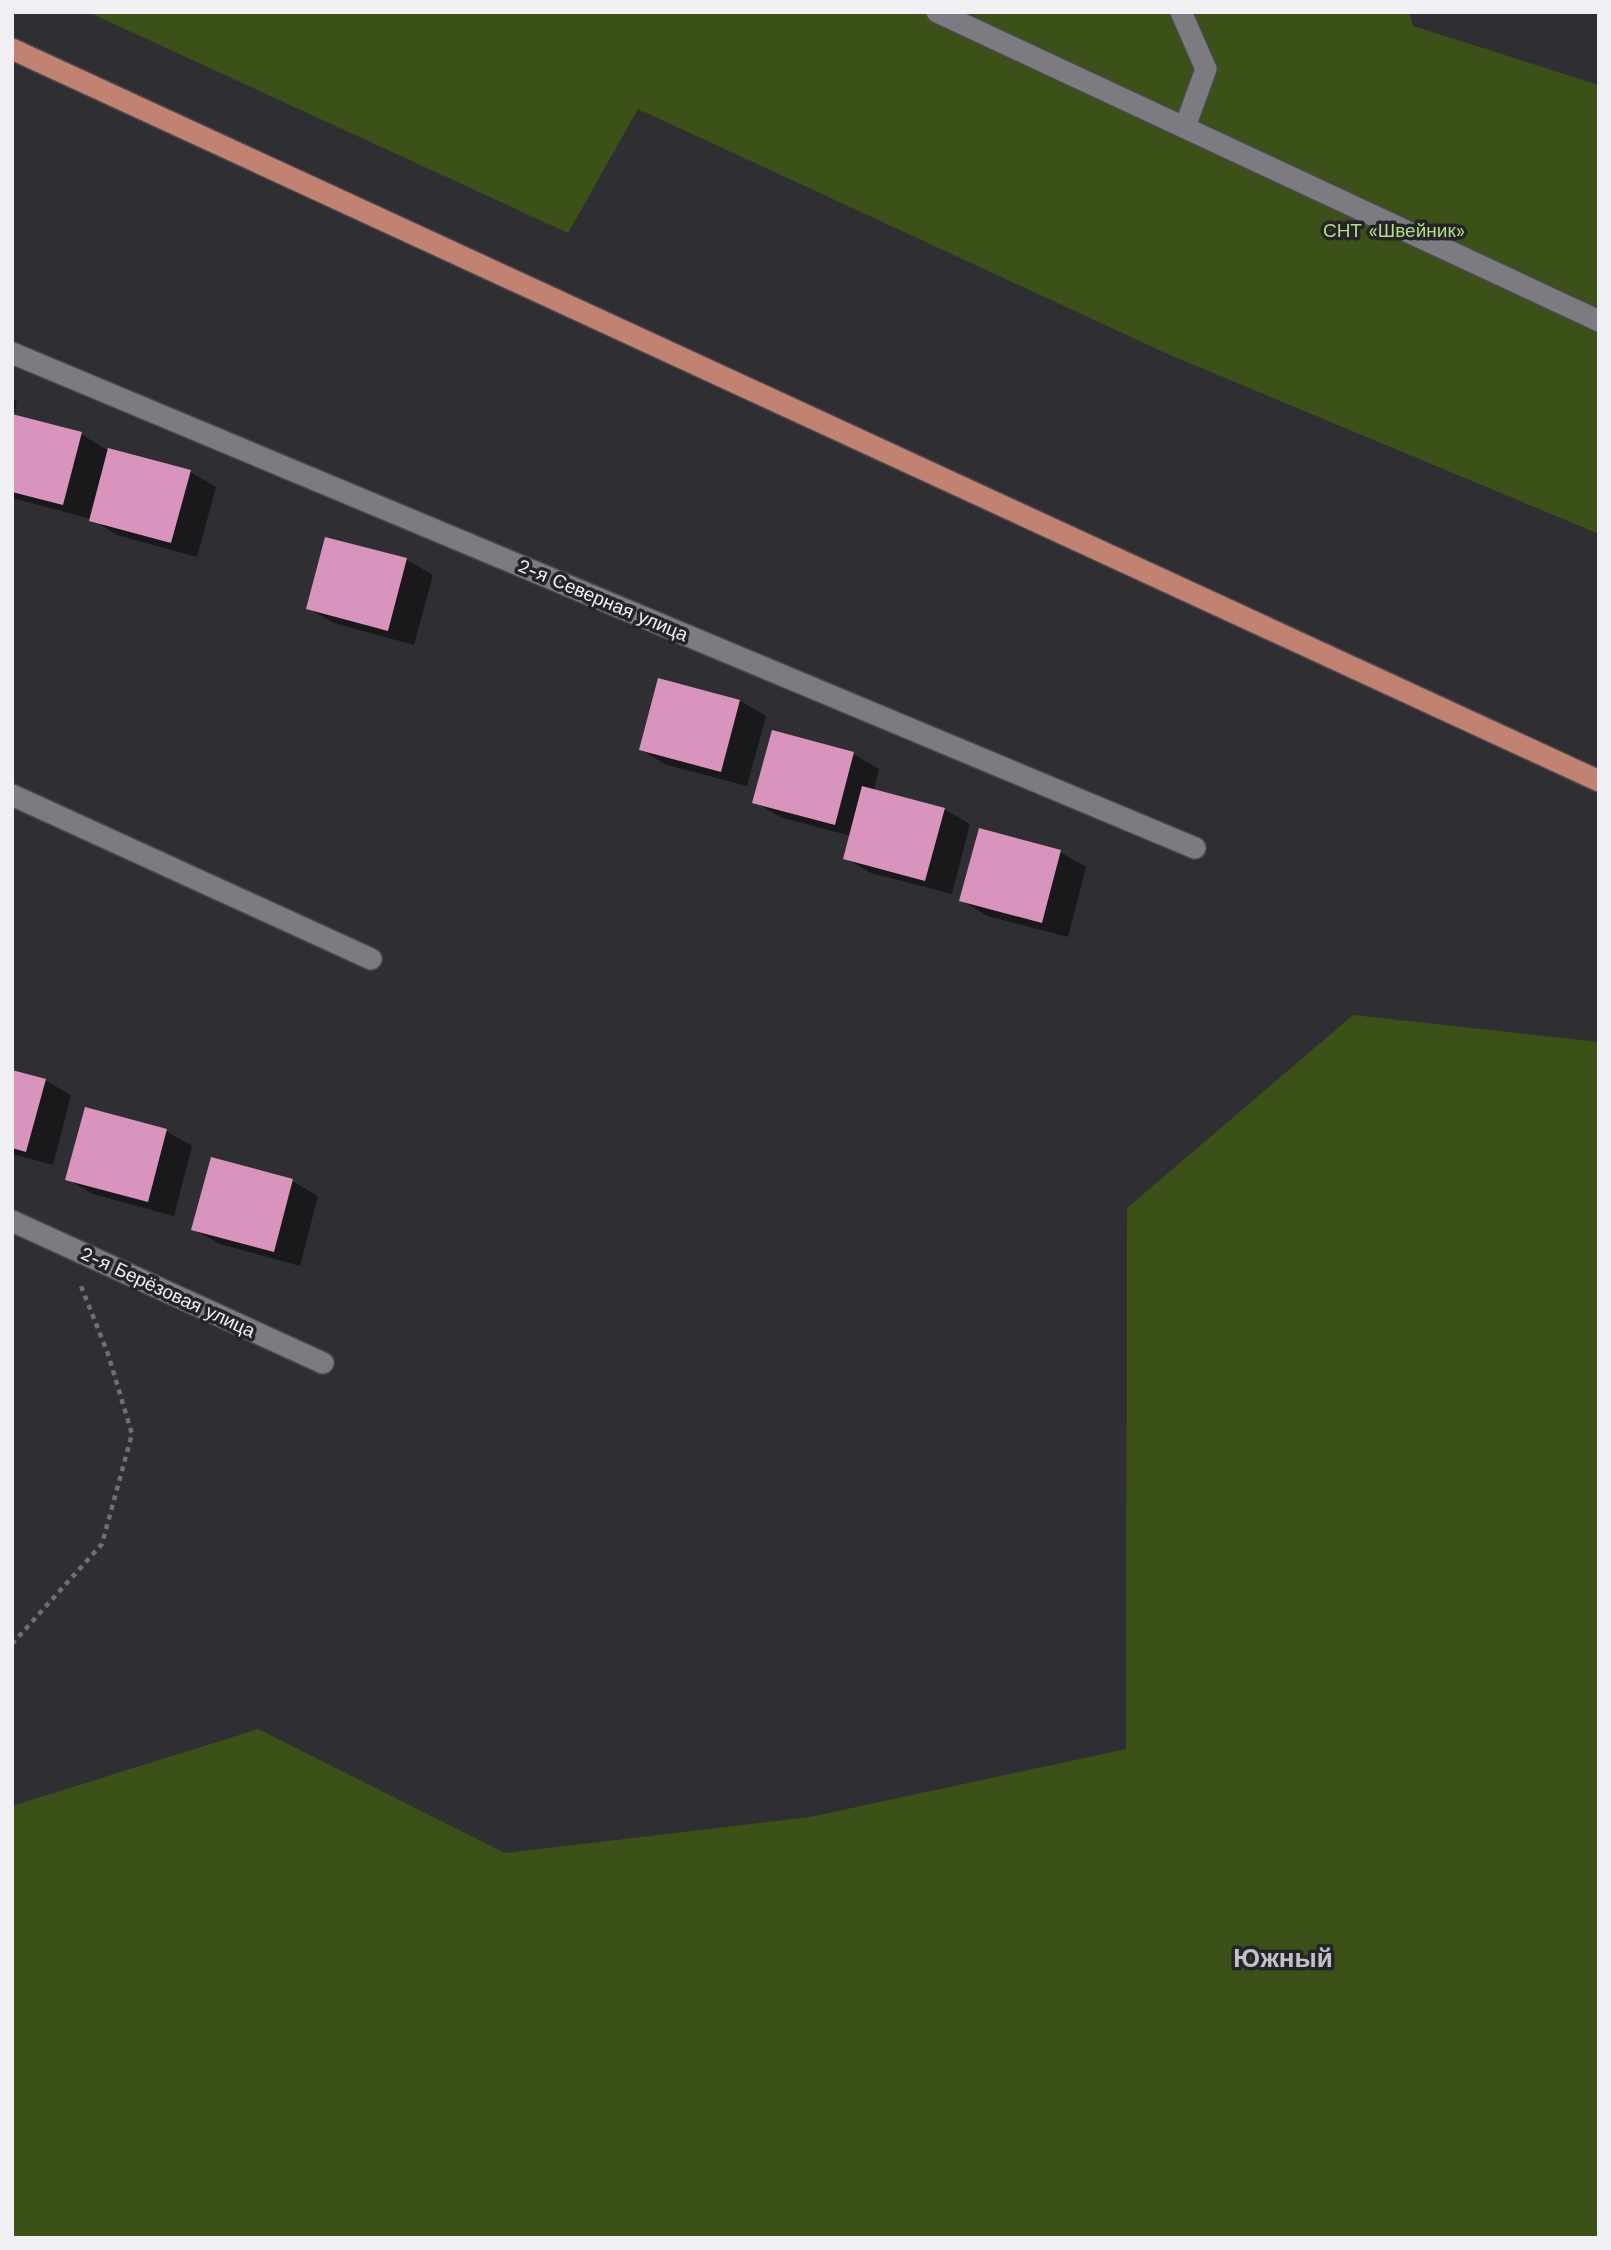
<svg xmlns="http://www.w3.org/2000/svg" width="1611" height="2250" viewBox="0 0 1611 2250" font-family="'Work Sans',sans-serif">
<style>
.green{fill:#3b5117}
.shadow{fill:#0007}
.building{fill:#d994bd}
.lines{fill:none;stroke-linecap:round;stroke-linejoin:round}
.minor-casing{stroke:#4b4a4f;stroke-width:24}
.major-casing{stroke:#4b4a4f;stroke-width:24}
.path{stroke:#706f74;stroke-width:4.5;stroke-dasharray:5 5;stroke-linecap:butt}
.minor{stroke:#7c7b81;stroke-width:21}
.major{stroke:#c28271;stroke-width:21}
.labels{text-anchor:middle;dominant-baseline:central;stroke-width:7;stroke-linejoin:round;paint-order:stroke}
.park-label{font-size:19px;fill:#b5dd81;stroke:#252429}
.street-label{font-size:19px;fill:#f0eff3;stroke:#252429}
.district-label{font-size:26px;font-weight:bold;fill:#c3c1c8;stroke:#252429}
</style>
<rect width="100%" height="100%" fill="#2f2e33"/>
<!-- green -->
<path class="green" d="M88,12H1409L1413,26L1599,85V534L1170,355L638,109L568,233Z
M1353,1015L1599,1042V2238H12V1806L258,1729L505,1853L810,1817L1126,1749L1127,1208Z"/>
<!-- shadow -->
<path class="shadow" d="M12,399L17,401L13,416L81,434L107,450L190,472L216,487L197,557L117,535L91,519L12,498Z
M327,539L407,560L433,575L414,645L334,623L308,608Z
M659,680L740,701L766,716L747,786L667,765L641,750Z
M853,754L879,769L874,790L944,809L970,824L952,894L871,873L845,858L851,836L780,817L754,802Z
M1060,852L1086,867L1068,937L987,916L961,900Z
M12,1071L45,1080L71,1095L53,1165L12,1154Z
M166,1131L192,1146L174,1216L93,1194L67,1179Z
M292,1181L318,1196L300,1266L220,1244L193,1229Z"/>
<!-- building -->
<path class="building" d="M12,414L82,432L63,505L12,492Z
M108,448L191,470L171,543L89,521Z
M325,537L407,558L388,631L306,609Z
M658,678L740,700L721,772L639,750Z
M772,730L854,752L835,825L752,803Z
M862,786L945,808L925,881L843,859Z
M979,828L1061,850L1042,923L959,901Z
M12,1070L46,1079L26,1152L12,1148Z
M85,1107L167,1129L148,1202L65,1180Z
M211,1157L293,1179L274,1252L191,1230Z"/>
<g class="lines">
<defs>
<path id="minor" d="M937,12L1599,321
M1181,12L1206,69L1185,127
M12,353L1195,848
M12,795L371,959
M12,1221L323,1363"/>
<path id="major" d="M12,49L1599,781"/>
</defs>
<!-- minor casing -->
<use href="#minor" class="minor-casing"/>
<!-- major casing -->
<use href="#major" class="major-casing"/>
<!-- path -->
<path class="path" d="M12,1644L102,1544L132,1434L108,1354L81,1286"/>
<!-- minor -->
<use href="#minor" class="minor"/>
<!-- major -->
<use href="#major" class="major"/>
</g>
<g class="labels">
<!-- park labels -->
<g class="park-label">
<text x="1394" y="230">СНТ «Швейник»</text>
</g>
<!-- street labels -->
<g class="street-label">
<text transform="translate(603 600) rotate(23)">2-я Северная улица</text>
<text transform="translate(168 1292) rotate(25)">2-я Берёзовая улица</text>
</g>
<!-- district labels -->
<g class="district-label">
<text x="1283" y="1958">Южный</text>
</g>
</g>
<!-- border -->
<rect width="1611" height="2250" fill="none" stroke="#f0eff3" stroke-width="28"/>
</svg>
